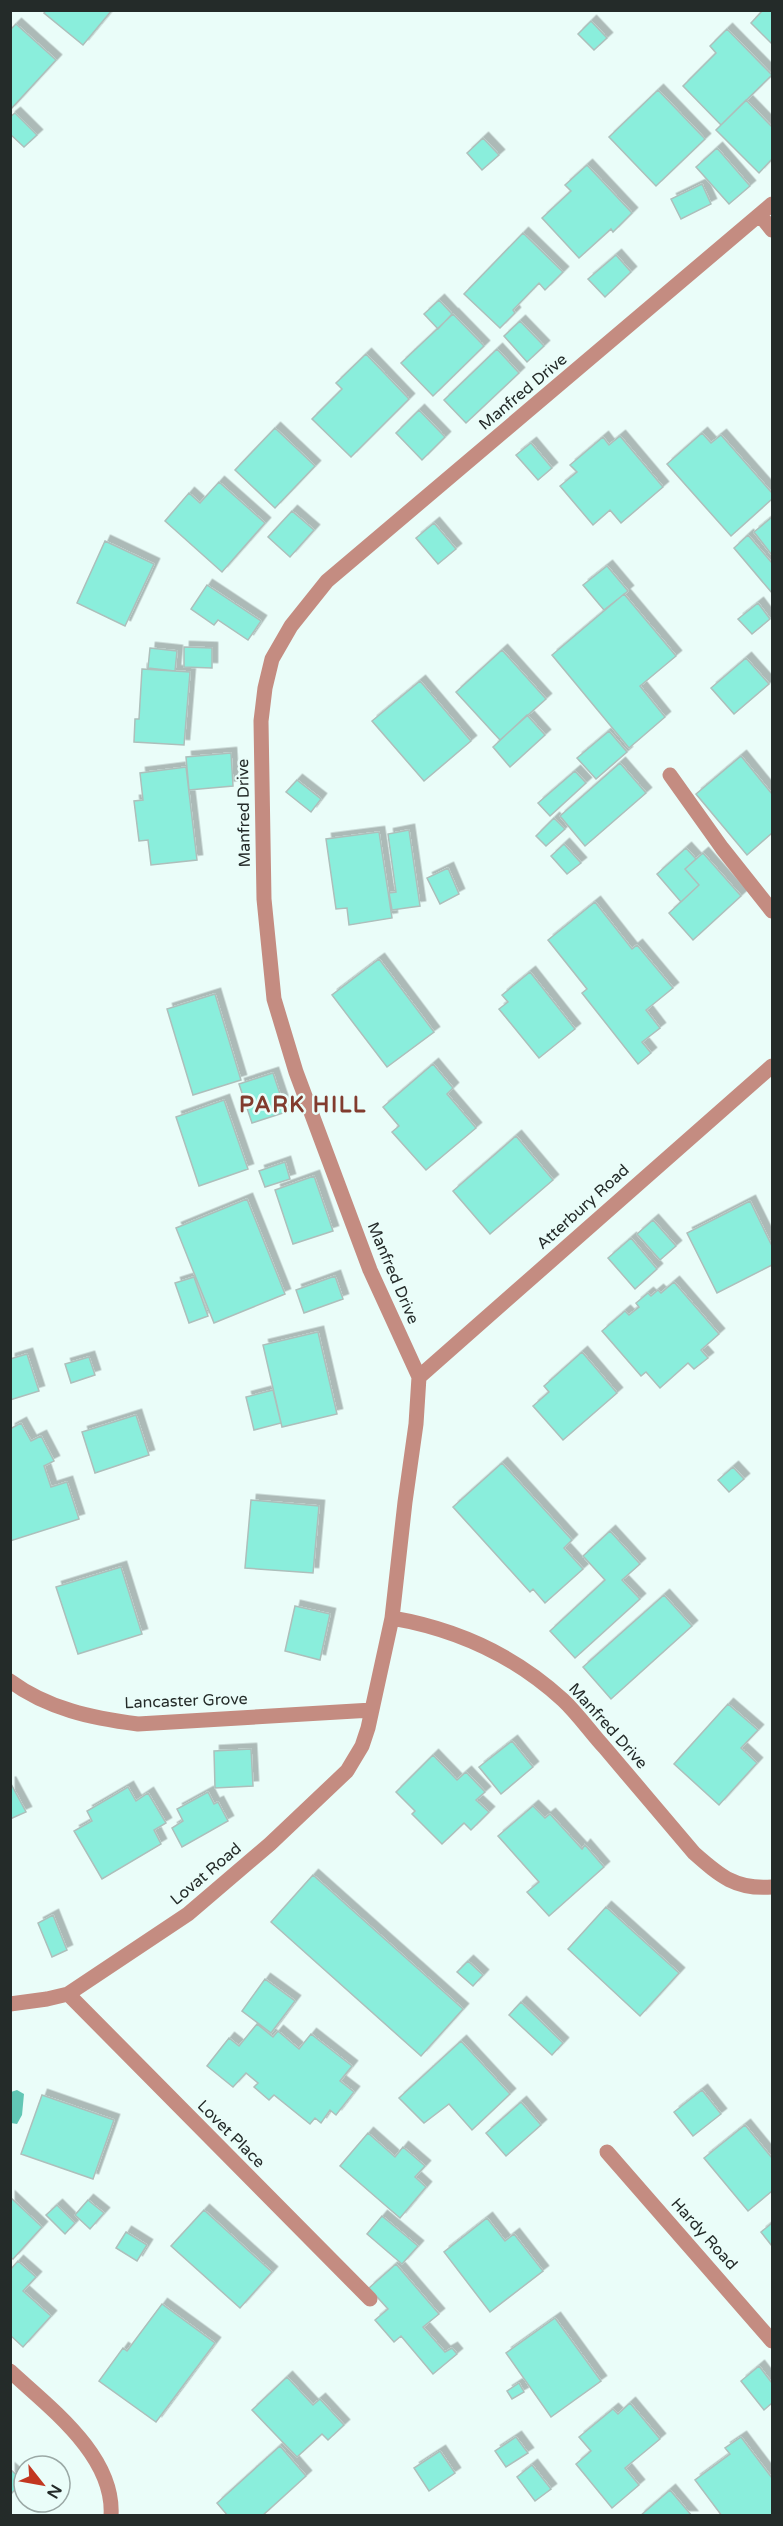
<svg xmlns="http://www.w3.org/2000/svg" width="783" height="2526" viewBox="0 0 783 2526" font-family="'Varela Round',sans-serif">
<style>
.water{fill:#61c7b5}
.building{fill:#8aeedc;stroke:#adbfbb;stroke-width:1.5;filter:url(#shadow)}
.lines{fill:none;stroke-linecap:round;stroke-linejoin:round}
.minor{stroke:#c48c81;stroke-width:15}
.labels{text-anchor:middle;dominant-baseline:central;stroke-width:5;stroke-linejoin:round;paint-order:stroke}
.street-label{font-size:16px;fill:#242b29;stroke:#eafdf9}
.district-label{font-size:22px;font-weight:bold;letter-spacing:1.5px;fill:#813b2e;stroke:#eafdf9}
</style>
<defs>
<filter id="shadow"><feDropShadow dx="5.5" dy="-5.5" stdDeviation="0" flood-color="#0004"/></filter>
</defs>
<rect width="100%" height="100%" fill="#eafdf9"/>
<!-- water -->
<path class="water" d="M17,2090L24,2094L22,2115L17,2124L11,2123V2092Z"/>
<!-- building -->
<path class="building" d="M46,10H112L83,45L44,13Z
M763,10H772V44L751,23Z
M591,21L607,38L594,50L578,34Z
M16,24L56,60L10,110V30Z
M727,29L772,75L721,125L683,86L716,53L710,46Z
M658,90L705,139L656,186L609,137Z
M746,100L772,127V159L759,173L716,130Z
M15,113L37,135L24,147L10,134V117Z
M483,138L499,155L482,170L467,153Z
M717,148L750,186L729,204L696,167Z
M587,165L632,213L613,232L611,229L579,258L542,218L571,191L565,185Z
M702,184L711,204L681,219L671,199Z
M523,233L563,272L545,290L539,283L513,310L515,313L500,328L464,294Z
M616,255L631,272L605,297L588,279Z
M439,300L452,314L438,329L424,314Z
M453,314L484,346L433,396L401,363Z
M520,321L544,346L527,362L504,336Z
M497,349L519,373L466,423L444,400Z
M366,354L409,399L351,457L312,419L342,389L336,383Z
M419,410L445,437L422,460L396,433Z
M275,428L315,466L275,508L235,470Z
M702,433L711,443L721,435L772,493V499L731,536L667,464Z
M620,436L663,487L621,523L610,510L593,525L560,486L577,472L570,465L603,437L609,445Z
M531,443L552,468L538,480L516,455Z
M219,482L265,523L222,572L165,521L189,493L200,503Z
M292,511L314,530L290,557L268,537Z
M772,517V555L754,532Z
M434,523L456,549L438,564L416,538Z
M748,535L772,563V593L734,548Z
M105,541L154,564L125,626L77,603Z
M607,566L628,591L604,610L583,585Z
M207,585L261,621L248,640L218,620L214,625L191,609Z
M624,594L676,656L640,686L665,717L629,748L552,655Z
M758,603L770,619L752,634L738,619Z
M184,647L212,648V668L184,667Z
M150,648L177,651L175,671L148,668Z
M502,650L546,699L500,740L456,692Z
M746,658L769,684L734,714L711,688Z
M142,669L190,672L184,745L134,742L135,719H139Z
M420,681L471,741L424,781L372,721Z
M527,715L545,735L510,767L493,747Z
M609,731L627,752L596,779L577,758Z
M231,753L233,786L189,790L186,757Z
M741,756L772,794V833L747,855L696,794Z
M620,763L646,793L585,846L560,816Z
M186,767L197,860L151,865L148,840L139,841L134,801L143,800L140,773Z
M575,771L586,783L550,816L538,803Z
M297,780L321,799L311,812L286,792Z
M554,818L565,829L546,846L536,836Z
M409,830L420,906L392,910L389,893L396,892L388,834Z
M379,832L392,918L349,925L347,908L336,909L326,839Z
M564,844L581,863L567,874L551,856Z
M686,848L696,859L685,869L699,885L681,902L657,874Z
M703,853L741,896L693,940L669,913L699,885L685,869Z
M448,868L459,894L440,904L427,878Z
M595,902L632,949L637,945L673,988L646,1010L660,1028L642,1042L651,1053L638,1064L582,993L587,989L548,940Z
M379,959L434,1032L387,1067L332,995Z
M530,972L575,1029L539,1058L499,1009L508,1002L502,995Z
M215,994L241,1080L193,1095L167,1009Z
M433,1064L453,1088L447,1094L476,1128L426,1170L392,1132L399,1126L383,1107Z
M273,1073L286,1112L252,1123L239,1084Z
M224,1100L248,1169L199,1186L176,1117Z
M516,1136L553,1180L490,1234L453,1191Z
M285,1162L290,1179L265,1187L259,1171Z
M314,1176L333,1231L293,1244L275,1190Z
M247,1199L285,1294L214,1323L176,1228Z
M750,1201L772,1246V1265L717,1293L687,1233Z
M653,1220L676,1246L660,1260L637,1234Z
M631,1238L657,1269L635,1289L608,1258Z
M335,1276L343,1299L304,1313L296,1290Z
M194,1277L208,1316L189,1323L175,1283Z
M674,1282L719,1334L701,1350L708,1358L694,1369L688,1363L660,1388L646,1372L641,1376L602,1331L625,1311L629,1315L639,1307L636,1303L648,1293L651,1296L658,1290L661,1293Z
M318,1332L337,1414L282,1427L263,1345Z
M582,1352L617,1393L563,1440L533,1406L549,1392L544,1386Z
M27,1354L39,1391L10,1400V1359Z
M89,1357L95,1375L71,1383L65,1364Z
M273,1390L281,1423L254,1430L246,1397Z
M136,1415L149,1455L95,1473L82,1432Z
M21,1423L31,1441L41,1436L54,1461L44,1466L51,1487L67,1482L79,1519L10,1541V1429Z
M502,1463L572,1540L564,1548L583,1569L545,1603L533,1589L530,1592L453,1507Z
M733,1467L744,1479L729,1492L718,1480Z
M251,1500L319,1506L313,1573L245,1568Z
M610,1531L640,1564L622,1580L640,1599L575,1658L550,1631L605,1580L583,1556Z
M121,1567L142,1634L78,1654L56,1587Z
M664,1595L692,1626L611,1699L583,1667Z
M295,1606L330,1614L320,1660L285,1651Z
M728,1704L758,1730L741,1748L757,1763L719,1805L674,1764Z
M512,1741L533,1767L501,1794L479,1767Z
M251,1749L253,1786L215,1788L214,1751Z
M433,1755L457,1780L466,1772L485,1792L476,1800L489,1812L471,1830L464,1823L442,1844L412,1814L415,1811L396,1792Z
M10,1782L26,1812L10,1819Z
M128,1787L136,1801L148,1793L166,1823L154,1830L161,1844L102,1879L74,1831L92,1821L87,1811Z
M208,1792L214,1804L218,1802L228,1821L182,1847L172,1828L183,1821L177,1809Z
M533,1806L545,1818L550,1814L582,1849L585,1845L604,1867L549,1916L527,1892L539,1882L498,1836Z
M313,1875L463,2009L421,2056L271,1922Z
M606,1907L679,1973L640,2016L568,1949Z
M53,1915L67,1950L52,1957L38,1923Z
M468,1961L483,1975L473,1986L457,1972Z
M265,1979L295,2001L271,2033L242,2011Z
M521,2002L563,2043L552,2055L509,2015Z
M257,2024L273,2037L278,2031L299,2049L311,2034L352,2066L340,2081L354,2092L336,2115L330,2110L321,2123L315,2118L310,2124L274,2095L269,2100L254,2087L258,2083L246,2073L233,2087L207,2066L229,2038L239,2046Z
M461,2041L510,2094L472,2130L449,2104L424,2123L399,2098Z
M702,2090L721,2114L693,2136L674,2112Z
M42,2095L114,2120L93,2179L21,2154Z
M521,2102L541,2125L506,2156L486,2133Z
M745,2125L772,2158V2191L748,2211L704,2158Z
M368,2133L395,2157L403,2147L425,2166L415,2177L426,2187L400,2218L340,2166Z
M10,2197L42,2227L13,2259L10,2257Z
M88,2200L104,2213L90,2229L75,2215Z
M57,2205L75,2223L65,2234L46,2215Z
M204,2210L272,2272L240,2308L171,2246Z
M382,2216L418,2246L402,2264L367,2234Z
M487,2218L505,2241L514,2234L543,2271L490,2312L444,2252Z
M772,2223V2246L761,2232Z
M126,2232L147,2245L137,2261L116,2248Z
M18,2261L36,2277L23,2291L51,2316L23,2347L10,2335V2270Z
M396,2264L439,2314L423,2327L445,2352L452,2348L457,2354L433,2374L401,2336L394,2342L375,2320L388,2309L369,2288Z
M162,2304L215,2343L156,2422L99,2381L123,2348L127,2351Z
M555,2318L601,2381L551,2417L506,2353Z
M759,2366L772,2383V2403L764,2410L741,2381Z
M287,2377L313,2405L320,2399L344,2425L328,2440L322,2434L297,2457L252,2410Z
M519,2383L524,2392L512,2399L507,2391Z
M630,2403L660,2439L625,2468L639,2485L612,2508L576,2464L591,2451L579,2437L613,2409L618,2414Z
M516,2437L528,2453L506,2467L495,2451Z
M741,2437L772,2478V2516H722L695,2480L730,2454L725,2448Z
M280,2446L306,2476L262,2516H228L217,2503Z
M440,2451L455,2473L429,2491L414,2468Z
M532,2465L551,2489L535,2501L517,2477Z
M10,2469L23,2481L10,2495Z
M670,2490L692,2516H640Z"/>
<g class="lines">
<!-- minor -->
<path class="minor" d="M760,215L772,230
M670,775L722,848L772,911
M419,1377L772,1066
M392,1618C456,1629 514,1655 563,1700C578,1714 591,1733 605,1748C635,1783 664,1818 694,1853C720,1876 736,1890 772,1887
M10,1681C48,1709 92,1718 138,1724L372,1710
M68,1994L370,2299
M10,2004L47,1999L68,1994L188,1914L270,1844L347,1771L362,1746L368,1728L392,1618L405,1502L416,1424L419,1377L370,1270L296,1072L274,999L264,899L261,721L265,688L272,659L291,626L327,581L772,204
M607,2152L772,2341
M10,2371C50,2408 115,2456 111,2516"/>
</g>
<g class="labels">
<!-- street labels -->
<g class="street-label">
<text transform="translate(523 392) rotate(-40)">Manfred Drive</text>
<text transform="translate(244 813) rotate(-91)">Manfred Drive</text>
<text transform="translate(583 1207) rotate(-42)">Atterbury Road</text>
<text transform="translate(393 1273) rotate(67)">Manfred Drive</text>
<text transform="translate(186 1701) rotate(-2)">Lancaster Grove</text>
<text transform="translate(608 1726) rotate(48)">Manfred Drive</text>
<text transform="translate(206 1874) rotate(-40)">Lovat Road</text>
<text transform="translate(231 2134) rotate(45)">Lovet Place</text>
<text transform="translate(704 2234) rotate(48)">Hardy Road</text>
</g>
<!-- district labels -->
<g class="district-label">
<text x="303" y="1105">PARK HILL</text>
</g>
</g>
<!-- border -->
<rect width="783" height="2526" fill="none" stroke="#242b29" stroke-width="24"/>
<!-- north arrow -->
<g transform="translate(42 2484) rotate(121)"><circle r="28" fill="#eafdf9" stroke="#9ba9a6" stroke-width="1.5"/>
<path d="M0-4.5L10 22L0 15L-10 22Z" fill="#c23721"/>
<text y="-9" font-size="16" font-weight="bold" text-anchor="middle" fill="#242b29">N</text>
</g>
</svg>
